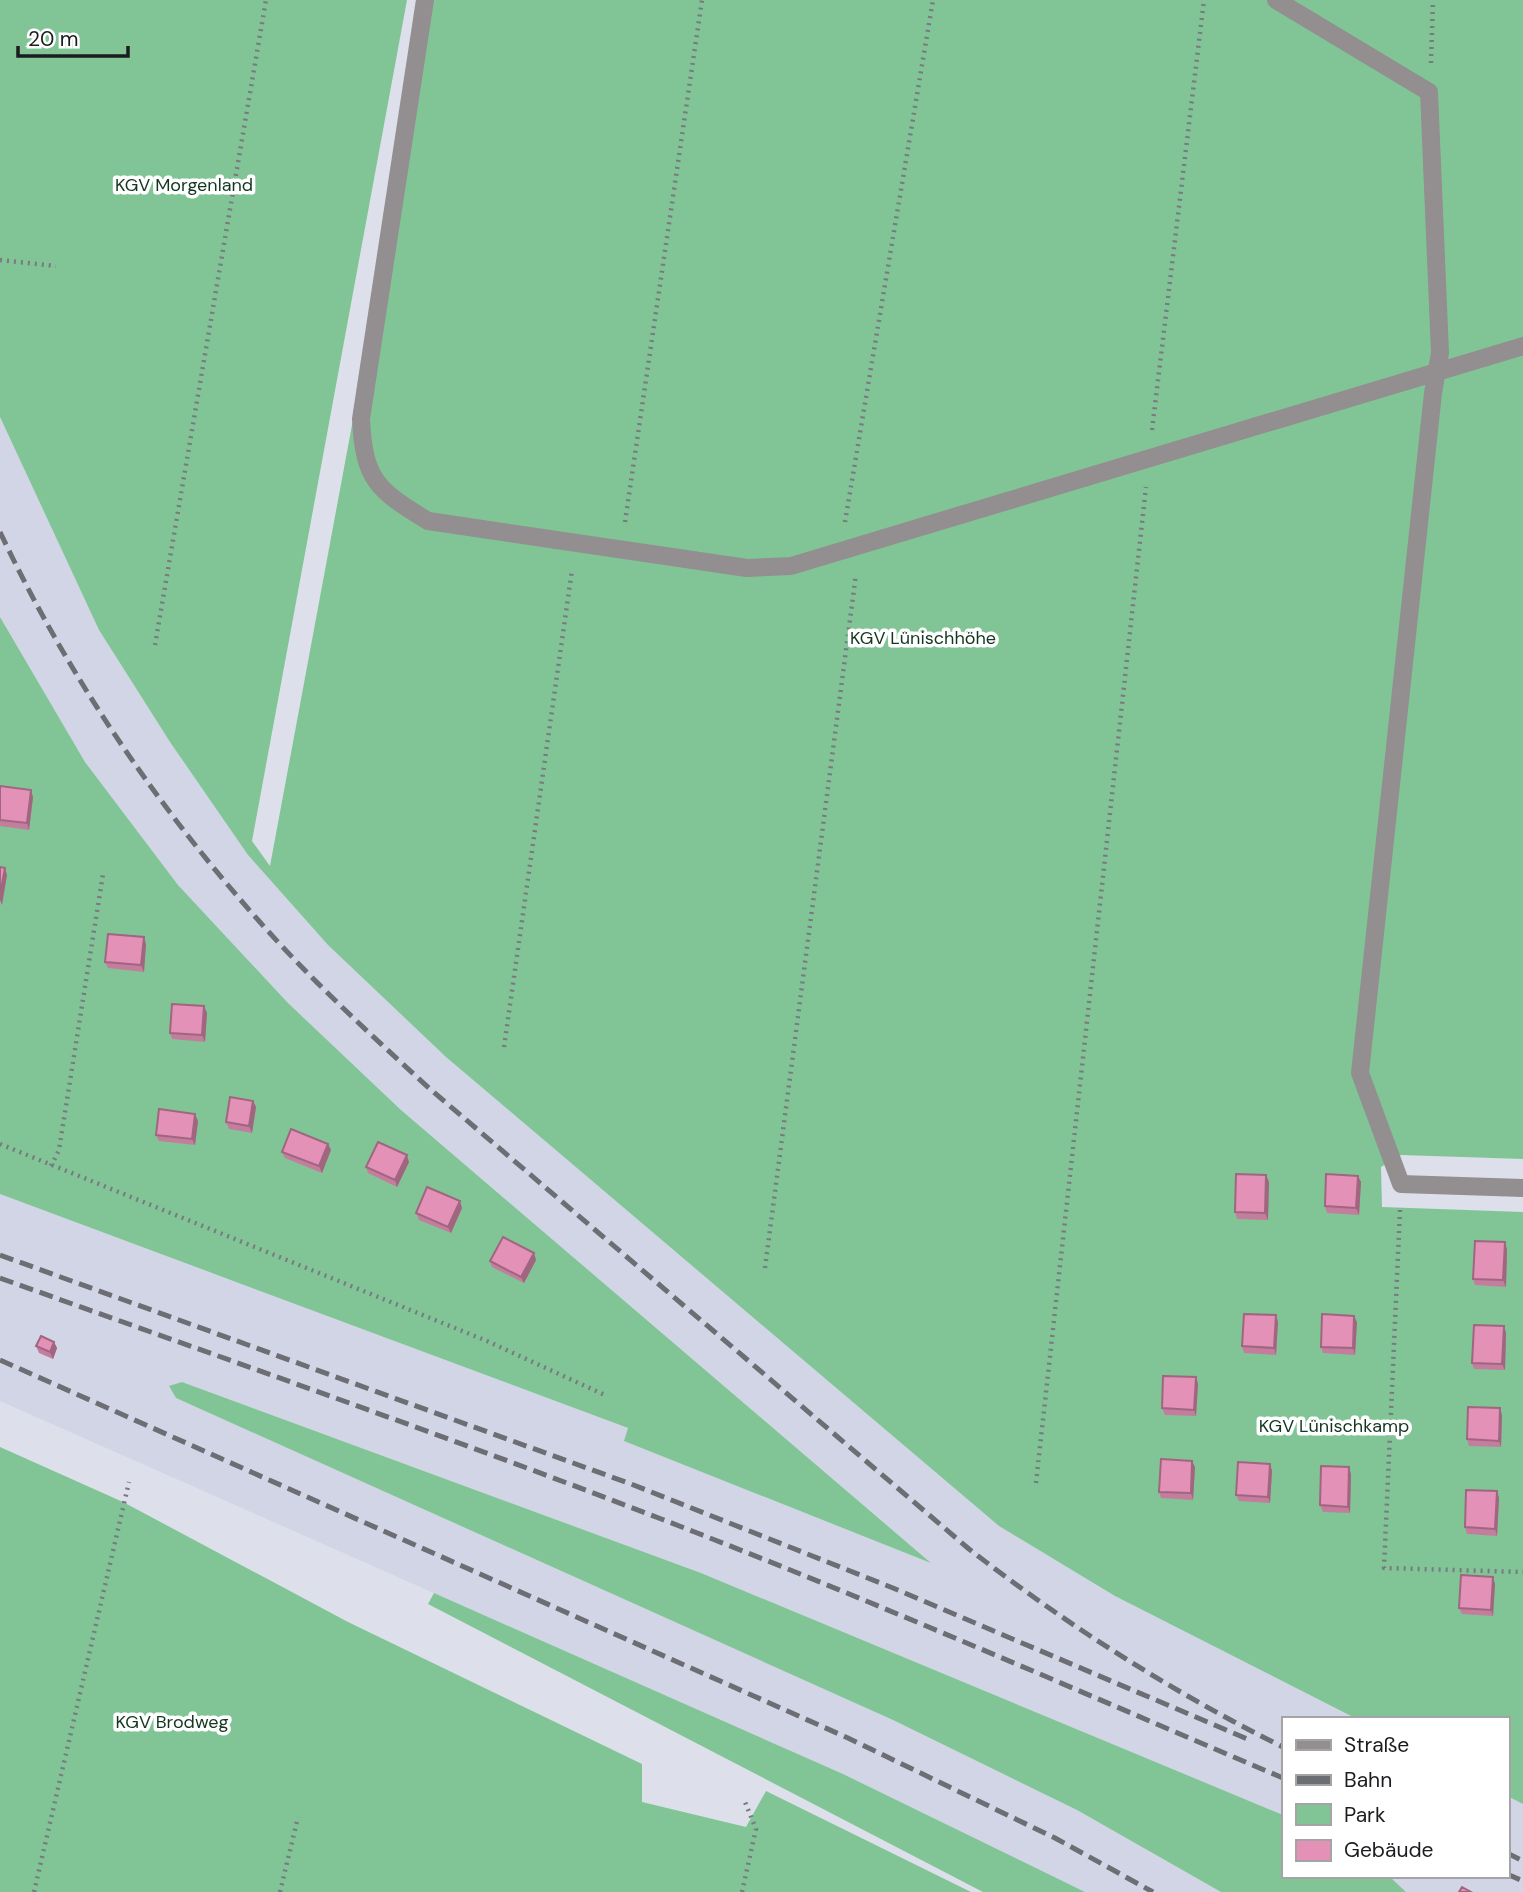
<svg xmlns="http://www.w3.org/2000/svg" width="1523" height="1892" viewBox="0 0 1523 1892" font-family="'DM Sans',sans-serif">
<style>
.built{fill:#d1d5e6}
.green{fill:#81c597}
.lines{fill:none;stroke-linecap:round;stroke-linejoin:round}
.path{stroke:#787a80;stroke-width:4.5;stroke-dasharray:2 5;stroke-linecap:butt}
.minor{stroke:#938e8f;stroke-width:18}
.rail{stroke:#6c6e74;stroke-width:5;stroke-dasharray:14 7;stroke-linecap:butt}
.wall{fill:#c47d9d}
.shaded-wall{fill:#a06680}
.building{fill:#e491b7;stroke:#a06680;stroke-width:2}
.labels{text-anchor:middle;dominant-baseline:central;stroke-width:7;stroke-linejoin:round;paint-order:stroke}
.park-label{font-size:18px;fill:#133620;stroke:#fff}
</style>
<rect width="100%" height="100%" fill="#dde0ea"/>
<!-- built -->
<path class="built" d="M0,417L99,630L170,742L248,855L328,945L446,1057L999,1526L1115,1596L1357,1719H1283V1815L701,1573L182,1382L169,1387L176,1398L893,1720L1077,1810L1221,1892H1085L843,1774L0,1401V1194L628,1428L625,1441L929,1561L401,1110L288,1003L178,885L85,762L0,617Z
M1507,1796L1523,1804V1892H1406L1389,1876H1507Z"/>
<!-- green -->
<path class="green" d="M0,0H407L252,841L270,866L431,0H1523V1159L1401,1155L1381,1167L1382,1207L1523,1212V1804L1507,1796V1719H1357L1115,1596L999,1526L446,1057L328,945L248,855L170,742L99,630L0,417Z
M0,617L85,762L178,885L288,1003L401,1110L931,1563L624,1441L628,1428L0,1194Z
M182,1382L701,1573L1283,1815V1876H1389L1406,1892H1221L1077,1810L893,1720L176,1398L169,1386Z
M0,1447L123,1502L348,1622L642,1764V1802L746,1827L766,1791L971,1892H0Z
M434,1593L843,1774L1085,1892H983L428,1604Z"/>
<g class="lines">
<!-- path -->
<path class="path" d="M1431,63L1433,0
M0,260L56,266
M1152,430L1204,0
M625,522L702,0
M845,522L933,0
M155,645L266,0
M504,1047L572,570
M0,1144L487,1341L607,1396
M51,1166L59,1150L103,874
M1400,1210L1384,1568L1523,1572
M765,1268L856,574
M1036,1483L1146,487
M34,1892L129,1482
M280,1892L298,1817
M742,1892L756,1829L745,1802"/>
<!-- minor -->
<path class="minor" d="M425,0L361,419C364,480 377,490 428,521L747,568L791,566L1523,346
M1276,0L1429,92L1440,353L1433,393L1360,1073L1401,1184L1523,1188"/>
<!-- rail -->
<path class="rail" d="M0,532C67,674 155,804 259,921C312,981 371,1035 430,1089L969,1549C1067,1625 1172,1692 1283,1747
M0,1255L631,1484L893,1588L1252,1741
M0,1278C239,1364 479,1447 715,1540C906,1615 1095,1698 1283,1778
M0,1360L848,1738L1055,1838L1153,1892
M1507,1853L1523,1861
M1507,1874L1523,1881"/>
</g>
<!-- wall -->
<path class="wall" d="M0,786L33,797L29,830L0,826Z
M146,944L144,972L108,968L105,962Z
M204,1006L207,1013L205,1042L172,1039L170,1033Z
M253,1101L256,1107L252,1133L229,1129L226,1122Z
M198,1121L195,1145L159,1141L156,1135Z
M328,1144L331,1150L322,1173L285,1158L282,1152Z
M409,1162L397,1187L368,1173L366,1167Z
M1266,1175L1269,1182L1268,1220L1237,1219L1235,1212Z
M1358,1176L1361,1182L1359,1215L1327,1213L1325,1206Z
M462,1208L451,1233L419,1220L416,1213Z
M1507,1249L1506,1287L1475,1285L1473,1279Z
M534,1253L536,1260L524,1283L492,1267L490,1261Z
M1276,1315L1278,1322L1276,1355L1244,1353L1242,1346Z
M1357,1322L1355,1355L1323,1353L1321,1347Z
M1504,1326L1506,1333L1505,1370L1474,1369L1472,1363Z
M54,1342L57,1348L53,1359L39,1353L36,1346Z
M1196,1377L1198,1384L1196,1416L1165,1415L1162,1408Z
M1502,1415L1501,1447L1469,1446L1467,1439Z
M1270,1464L1272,1471L1270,1503L1239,1501L1236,1495Z
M1195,1467L1193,1500L1161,1498L1159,1492Z
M1351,1474L1350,1513L1323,1512L1320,1505Z
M1497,1491L1499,1498L1497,1536L1467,1534L1465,1527Z
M1495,1584L1493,1616L1462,1614L1459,1608Z"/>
<!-- shaded-wall -->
<path class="shaded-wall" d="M31,790L33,797L29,830L27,823Z
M5,868L7,875L2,905L0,900V895Z
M144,937L146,944L144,972L141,965Z
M204,1006L207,1013L205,1042L202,1035Z
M253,1101L256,1107L252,1133L249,1126Z
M195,1114L198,1121L195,1145L192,1139Z
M328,1144L331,1150L322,1173L319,1166Z
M407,1155L409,1162L397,1187L395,1180Z
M1266,1175L1269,1182L1268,1220L1265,1213Z
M1358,1176L1361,1182L1359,1215L1356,1208Z
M460,1201L462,1208L451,1233L448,1227Z
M1505,1242L1507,1249L1506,1287L1503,1280Z
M534,1253L536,1260L524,1283L521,1277Z
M1276,1315L1278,1322L1276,1355L1274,1348Z
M1354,1316L1357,1322L1355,1355L1353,1348Z
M1504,1326L1506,1333L1505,1370L1502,1364Z
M54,1342L57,1348L53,1359L50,1352Z
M1196,1377L1198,1384L1196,1416L1194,1410Z
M1500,1408L1502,1415L1501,1447L1499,1441Z
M1192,1461L1195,1467L1193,1500L1191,1493Z
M1270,1464L1272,1471L1270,1503L1268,1497Z
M1349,1467L1351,1474L1350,1513L1348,1507Z
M1497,1491L1499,1498L1497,1536L1495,1529Z
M1493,1577L1495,1584L1493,1616L1491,1610Z"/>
<!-- building -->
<path class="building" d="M0,786L31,790L27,823L0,820Z
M0,867L5,868L0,895Z
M108,934L144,937L141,965L105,962Z
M172,1004L204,1006L202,1035L170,1033Z
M230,1097L253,1101L249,1126L226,1122Z
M159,1109L195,1114L192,1139L156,1135Z
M291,1129L328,1144L319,1166L282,1152Z
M378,1142L407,1155L395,1180L366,1167Z
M1236,1174L1266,1175L1265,1213L1235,1212Z
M1326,1174L1358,1176L1356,1208L1325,1206Z
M427,1187L460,1201L448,1227L416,1213Z
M503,1237L534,1253L521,1277L490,1261Z
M1475,1241L1505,1242L1503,1280L1473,1279Z
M1244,1314L1276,1315L1274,1348L1242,1346Z
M1322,1314L1354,1316L1353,1348L1321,1347Z
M1474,1325L1504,1326L1502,1364L1472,1363Z
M41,1336L54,1342L50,1352L36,1346Z
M1163,1376L1196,1377L1194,1410L1162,1408Z
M1468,1407L1500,1408L1499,1441L1467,1439Z
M1161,1459L1192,1461L1191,1493L1159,1492Z
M1238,1462L1270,1464L1268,1497L1236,1495Z
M1321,1466L1349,1467L1348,1507L1320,1505Z
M1466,1490L1497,1491L1495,1529L1465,1527Z
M1461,1575L1493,1577L1491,1610L1459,1608Z
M1462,1887L1471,1892H1459Z"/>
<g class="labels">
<!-- park labels -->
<g class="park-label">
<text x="184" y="185">KGV Morgenland</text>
<text x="923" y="638">KGV Lünischhöhe</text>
<text x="1334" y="1426">KGV Lünischkamp</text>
<text x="172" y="1722">KGV Brodweg</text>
</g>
</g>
<!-- legend -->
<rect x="1282" y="1717" width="228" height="161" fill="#ffffff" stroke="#a4a4a5" stroke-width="2"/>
<rect x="1296" y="1740" width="35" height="10" fill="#938e8f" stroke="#a4a4a5" stroke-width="2"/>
<text x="1344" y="1752" font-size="21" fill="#1b1c1f">Straße</text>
<rect x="1296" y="1775" width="35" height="10" fill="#6c6e74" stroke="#a4a4a5" stroke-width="2"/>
<text x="1344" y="1787" font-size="21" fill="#1b1c1f">Bahn</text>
<rect x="1296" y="1804" width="35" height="21" fill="#81c597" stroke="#a4a4a5" stroke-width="2"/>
<text x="1344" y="1822" font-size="21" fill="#1b1c1f">Park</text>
<rect x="1296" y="1840" width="35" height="21" fill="#e491b7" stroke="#a4a4a5" stroke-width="2"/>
<text x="1344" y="1857" font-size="21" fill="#1b1c1f">Gebäude</text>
<!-- scale -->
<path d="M18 46v10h110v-10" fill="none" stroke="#1b1c1f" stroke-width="3.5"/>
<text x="28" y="46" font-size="21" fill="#1b1c1f" stroke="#ffffff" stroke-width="5" paint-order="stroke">20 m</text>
</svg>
